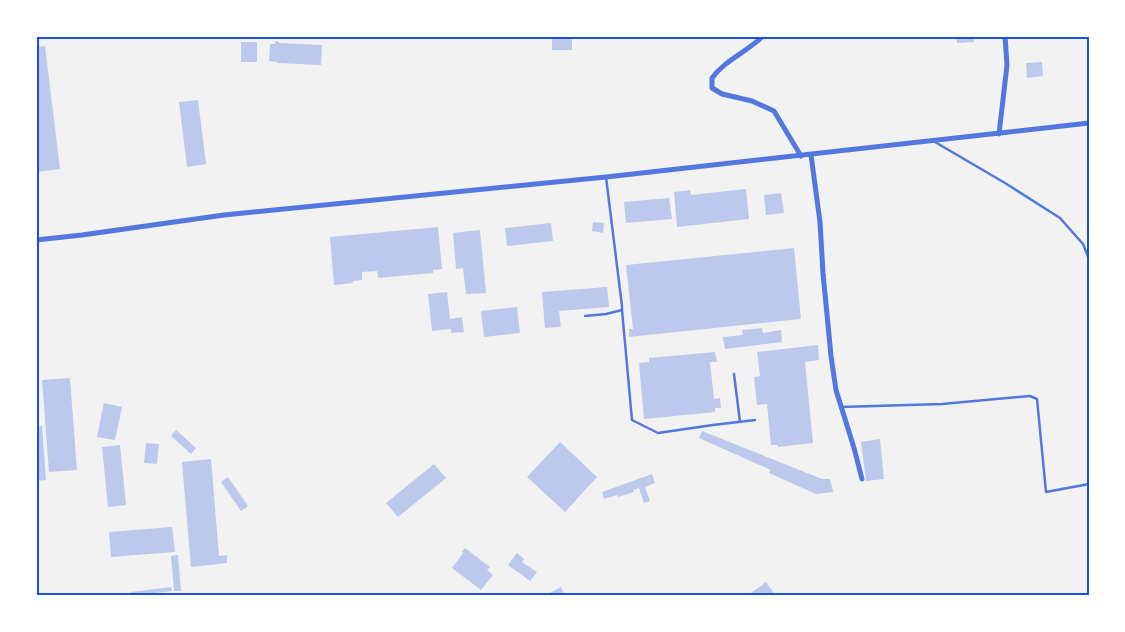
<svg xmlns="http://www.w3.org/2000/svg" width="1125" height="632" viewBox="0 0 1125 632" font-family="Montserrat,sans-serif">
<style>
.building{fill:#bdc9ec}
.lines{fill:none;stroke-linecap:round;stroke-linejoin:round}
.service{stroke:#5277de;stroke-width:2.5}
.minor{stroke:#5277de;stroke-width:5}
.neatline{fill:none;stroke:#1d4ed8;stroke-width:2}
</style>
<rect width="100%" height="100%" fill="#f2f2f2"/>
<!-- building -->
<path class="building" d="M552,36H572V50H552Z
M956,36H973L974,42L957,43Z
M275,41L279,42V43L322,45L321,65L277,63V62L269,61L270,44H275Z
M241,42H257V62H241Z
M45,46L60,169L36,172V47Z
M1042,62L1043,76L1027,78L1026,63Z
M198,100L206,164L187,167L179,102Z
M746,189L749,219L677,227L674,192L690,190L691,195Z
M781,193L784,213L766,215L764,195Z
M669,198L672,219L626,223L624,202Z
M593,222L604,223L603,233L592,231Z
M551,223L553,241L507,246L505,228Z
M438,227L442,269L433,270V273L378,278L377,271L362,272V280L353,281V283L334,285L330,237Z
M480,230L486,293L466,294L463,268L456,269L453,233Z
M794,248L801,319L629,337V329H633L626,265Z
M607,287L609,307L559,311L561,327L545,328L542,292Z
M447,292L450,319L462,317L464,332L451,333V329L432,331L428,294Z
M517,307L520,333L484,337L481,311Z
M762,328L763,333L781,330L782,342L725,349L723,337L743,335L742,330Z
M818,345L819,360L805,362L813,443L778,447V445H771L767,404L757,405L754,377L760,376L757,352Z
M715,352L717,362H710L714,399L720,398L721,408H715V412L644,419L639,363L649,362V358Z
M70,378L77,470L49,472L42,380Z
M104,403L122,407L115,440L97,437Z
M42,426L46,480L36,481V427Z
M176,430L196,448L191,454L171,436Z
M702,431L822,479H830L833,492L816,494L769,473L771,470L699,438Z
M880,439L884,479L866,481L861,442Z
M560,442L597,477L565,512L527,477Z
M146,443L159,444L157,464L144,463Z
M120,445L126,505L108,507L102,447Z
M211,459L219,556L227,555V563L191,567L182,462Z
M434,464L446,478L398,517L386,503Z
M652,474L655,483L645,487L650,501L644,503L639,488L633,490L634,492L618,497L617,495L604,499L602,492Z
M228,477L248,506L241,511L221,482Z
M172,527L175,552L111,557L109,532Z
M465,548L490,567L487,570L493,575L481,590L452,568L463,553L462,552Z
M517,553L524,559L522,562L537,572L530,581L508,565Z
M178,555L181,591H174L171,556Z
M766,582L776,596H753L751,593Z
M171,587L172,591L131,596V592Z
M561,587L565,596H544Z"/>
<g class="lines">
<!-- service -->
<path class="service" d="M935,142L1005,183L1060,218L1083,244L1089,259
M622,310L632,420L658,433L713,425L755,420
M585,316L606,314L622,310V306L606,177
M734,374L740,422
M841,407L942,404L1030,396L1037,399L1046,492L1089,484"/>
<!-- minor -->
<path class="minor" d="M763,36C747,52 725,60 712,78V88L722,94L752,101L774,111L801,156
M999,134L1007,65L1005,36
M811,155L820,222L823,273L831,356L836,390L854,448L862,479
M36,240L82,235L224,215L606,177L1089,123"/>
</g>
<!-- border -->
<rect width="1125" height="632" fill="none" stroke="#ffffff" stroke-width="75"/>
<rect x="38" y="38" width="1050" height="556" class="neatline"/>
</svg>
